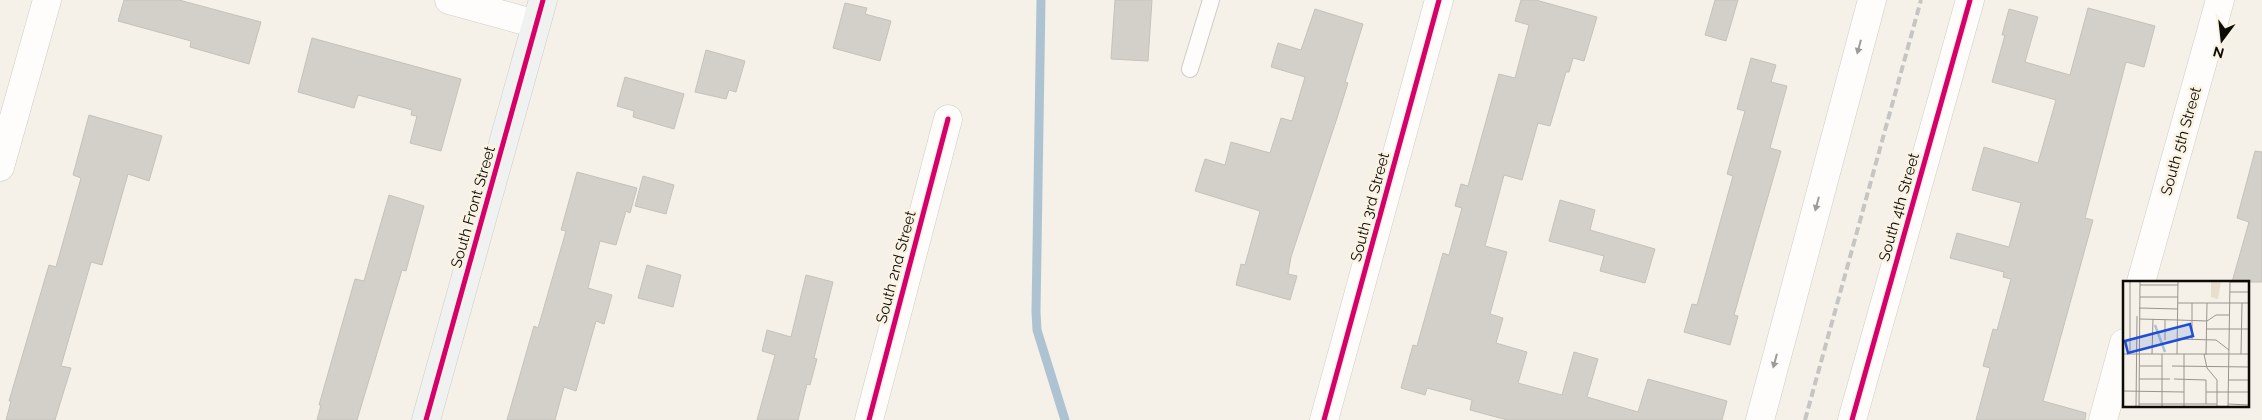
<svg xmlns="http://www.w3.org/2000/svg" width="2262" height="420" viewBox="0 0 2262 420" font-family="Raleway,sans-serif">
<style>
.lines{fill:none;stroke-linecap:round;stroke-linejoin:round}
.stream{stroke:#aec3d2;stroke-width:9}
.building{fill:#d3cfc9;stroke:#c5c2bb}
.lane-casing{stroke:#cfccc6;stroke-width:18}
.street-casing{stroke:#cfccc6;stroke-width:29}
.secondary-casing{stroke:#cfccc6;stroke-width:29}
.lane{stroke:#fefdfc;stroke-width:16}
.street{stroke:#fefdfc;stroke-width:28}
.secondary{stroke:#f0f2f2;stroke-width:28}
.rail{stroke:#c5c5c3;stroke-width:4;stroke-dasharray:8 4;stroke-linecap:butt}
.cycleway-casing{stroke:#faf3e3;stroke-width:8}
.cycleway{stroke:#d6006c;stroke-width:5}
.oneway{fill:#9e9c9a}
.labels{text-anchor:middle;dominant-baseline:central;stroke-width:5;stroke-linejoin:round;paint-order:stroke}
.street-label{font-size:15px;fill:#0d0b06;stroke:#faf3e3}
.inset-river{fill:none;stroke:#aec3d2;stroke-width:2.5}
.inset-road{fill:none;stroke:#98958e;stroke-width:1}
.view{fill:#1d4ed8;fill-opacity:0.15;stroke:#1d4ed8;stroke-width:2.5}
.inset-edge{fill:none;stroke:#0d0b06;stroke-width:2.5}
</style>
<rect width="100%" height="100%" fill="#f5f1e8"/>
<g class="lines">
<!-- stream -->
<path class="stream" d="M1041,0L1036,312L1037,330L1065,420"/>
</g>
<!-- building -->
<path class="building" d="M124,0H179L261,22L249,64L190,47L191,41L118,21Z
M1115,0H1152L1148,61L1111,59Z
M1521,0H1536L1597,17L1584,61L1573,58L1569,72H1566L1550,126L1538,123L1522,180L1504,175L1485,246L1507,252L1490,314L1503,318L1496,343L1527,352L1518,383L1562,395L1574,352L1598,359L1587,397L1638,412L1648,379L1727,401L1722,420H1507L1470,410L1472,400L1427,388L1425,395L1401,388L1413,345L1417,346L1443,253L1449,255L1462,208L1455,206L1461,184L1468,186L1499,74L1515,78L1529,25L1515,21Z
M1715,0H1738L1726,41L1705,35Z
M845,3L867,8L865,14L891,21L880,61L833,48Z
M2088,8L2155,26L2144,67L2126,62L2085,218L2093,220L2043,401L2086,413L2085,420H1976L1990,368L1983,366L1993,329L1997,330L2011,279L2003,277L2004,272L1950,258L1957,233L2009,247L2021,203L1972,190L1984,147L2038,163L2056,100L1992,82L2005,35H2002L2009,9L2038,17L2025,62L2070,75Z
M1315,9L1363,24L1345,82L1348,83L1337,118L1291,257L1288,274L1297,276L1290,300L1236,285L1241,264L1245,265L1260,211L1195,191L1205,159L1225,165L1231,142L1270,153L1281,118L1292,121L1305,77L1271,67L1278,43L1301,50Z
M312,38L461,79L441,151L410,143L417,116L411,115L412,110L358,95L354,108L298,92Z
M706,50L745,61L736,92L729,90L726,99L695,92Z
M1751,58L1776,65L1771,82L1787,86L1770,148L1781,151L1734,315L1738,316L1730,345L1684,332L1692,304L1697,305L1733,176L1727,174L1745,111L1737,109Z
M625,77L684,94L674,129L633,117L634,111L617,106Z
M89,115L162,136L149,181L128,174L102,265L91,262L61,366L71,368L55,420H6L11,401H9L49,265L56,267L81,178L73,175Z
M2255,151L2262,152V282H2232L2249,222L2237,218Z
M577,172L637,188L630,213L626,211L616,245L600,241L588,288L612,295L604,324L596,321L576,391L564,387L555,420H507L534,326L538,328L566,231L561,230Z
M643,176L674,185L666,214L635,206Z
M389,195L424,206L406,271L402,270L357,420H317L321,405H319L355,279L364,281Z
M1560,200L1595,210L1590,230L1655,249L1645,283L1600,271L1604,256L1549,241Z
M647,265L681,275L673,307L638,298Z
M806,275L833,282L814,358L817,359L810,385L807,384L798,420H757L775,355L762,351L767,330L791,337Z"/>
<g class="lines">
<defs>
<path id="lane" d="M1190,69L1211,0"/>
<path id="street" d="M449,0L536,24
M0,167L47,0
M2141,282L2220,0
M869,420L948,119
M1324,420L1439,0
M1760,420L1872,0
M1852,420L1970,0
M2103,420L2124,343"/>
<path id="secondary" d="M426,420L543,0"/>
</defs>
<!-- lane casing -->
<use href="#lane" class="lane-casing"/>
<!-- street casing -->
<use href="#street" class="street-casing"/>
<!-- secondary casing -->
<use href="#secondary" class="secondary-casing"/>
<!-- lane -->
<use href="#lane" class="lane"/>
<!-- street -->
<use href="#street" class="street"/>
<!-- secondary -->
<use href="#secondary" class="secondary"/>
<!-- rail -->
<path class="rail" d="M1805,420L1921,0"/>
<defs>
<path id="cycleway" d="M426,420L543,0
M869,420L948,119
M1324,420L1439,0
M1852,420L1970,0"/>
</defs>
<!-- cycleway casing -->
<use href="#cycleway" class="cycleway-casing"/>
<!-- cycleway -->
<use href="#cycleway" class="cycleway"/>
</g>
<!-- one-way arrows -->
<defs><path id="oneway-solid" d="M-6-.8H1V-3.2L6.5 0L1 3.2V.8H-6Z" transform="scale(1.25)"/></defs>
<g class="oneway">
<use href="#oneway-solid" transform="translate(1859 47) rotate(105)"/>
<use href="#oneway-solid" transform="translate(1817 204) rotate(105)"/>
<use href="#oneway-solid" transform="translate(1775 361) rotate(105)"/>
</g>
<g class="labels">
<!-- street labels -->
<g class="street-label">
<text transform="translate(2181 141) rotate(-74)">South 5th Street</text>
<text transform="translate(473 207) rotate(-74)">South Front Street</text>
<text transform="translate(1370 207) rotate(-75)">South 3rd Street</text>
<text transform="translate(1899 207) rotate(-74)">South 4th Street</text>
<text transform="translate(896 267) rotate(-75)">South 2nd Street</text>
</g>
</g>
<!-- overview -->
<g transform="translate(2123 281)">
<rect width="126" height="126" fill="#f5f1e8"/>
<path d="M88,0H98L95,18L88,16Z" fill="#e8dfcb"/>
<path class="inset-river" d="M32,44L42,71"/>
<path class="inset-road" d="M107,1H127M17,4H55M107,11H127M17,16H55M55,22H127M16,27L55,28M17,38L55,39M42,39V59M55,39L84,40L93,34H106M84,48H127M55,58L93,59L106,69M69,58V22M0,73H127M7,73V0M29,73L30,38M54,73L55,0M81,73L84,87L94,99V126M118,73L119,22M83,74L84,22M17,85H39M49,85L127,86M16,98H47M51,98L83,99V123M105,99H127M0,110L61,111M83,111H127M16,123H94M105,123L127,124M13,126L14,35M16,126L17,0M39,126V73M61,126V73M105,126L107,0"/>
<path class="view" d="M67,43L70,55L5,72L2,60Z"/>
<rect width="126" height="126" class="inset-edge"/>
</g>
<!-- north arrow -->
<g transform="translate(2222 40) rotate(195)" stroke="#faf3e3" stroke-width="4" paint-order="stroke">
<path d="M0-4L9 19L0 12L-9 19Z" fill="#0d0b06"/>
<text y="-8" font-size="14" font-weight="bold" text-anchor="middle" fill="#0d0b06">N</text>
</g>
</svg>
